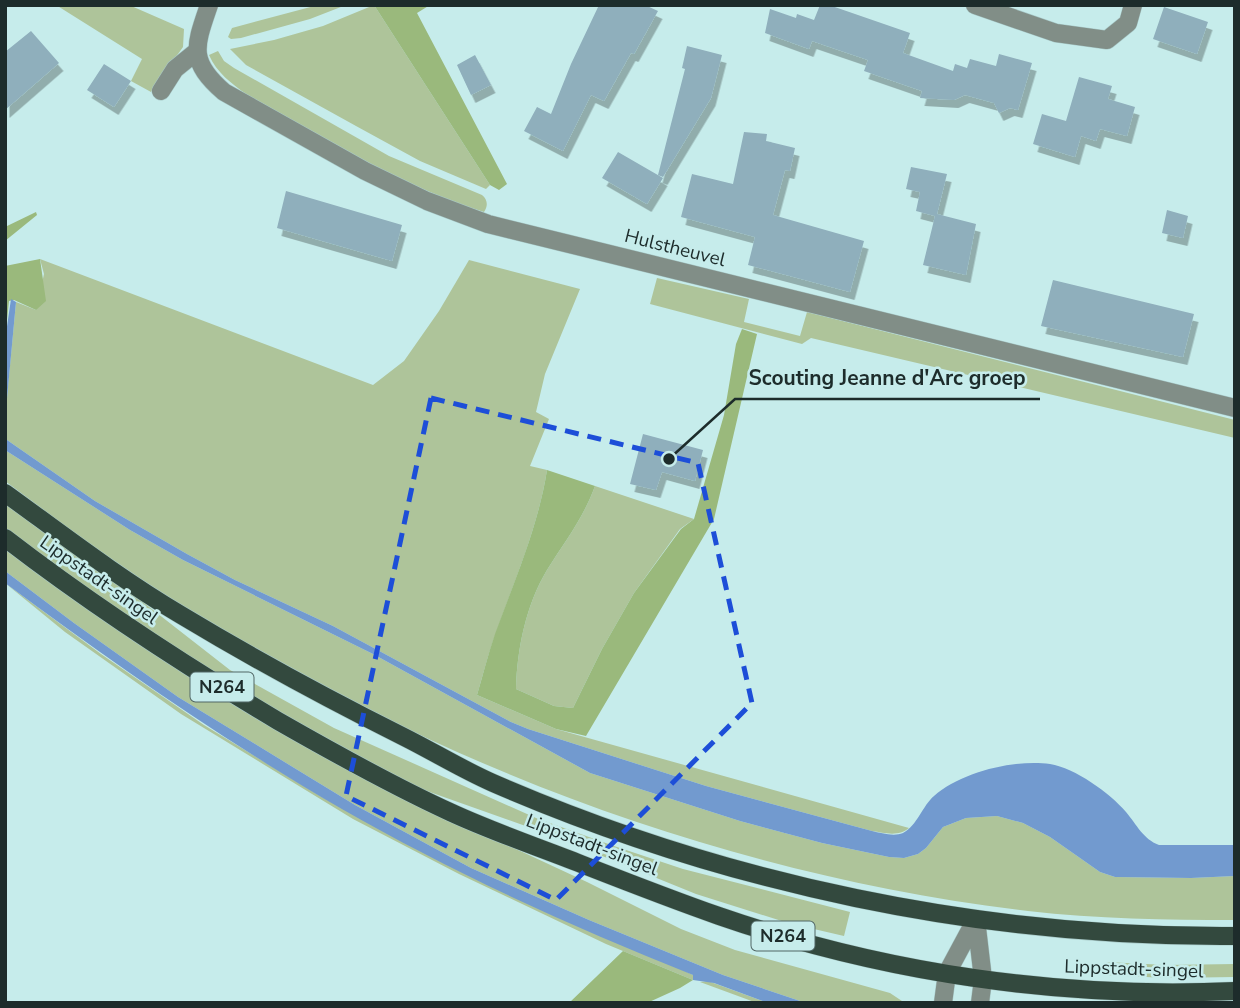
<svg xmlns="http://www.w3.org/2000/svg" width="1240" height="1008" viewBox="0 0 1240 1008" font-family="'Nunito Sans',sans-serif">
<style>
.green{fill:#aec49a}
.forest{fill:#9ab97c}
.water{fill:#729acf}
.building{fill:#8fafbc;filter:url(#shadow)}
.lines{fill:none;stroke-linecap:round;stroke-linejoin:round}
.minor-casing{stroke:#a8c9c8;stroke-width:19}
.major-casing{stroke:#a8c9c8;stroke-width:19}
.minor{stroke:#818e87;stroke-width:18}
.major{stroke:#33493e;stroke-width:18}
.marked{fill:none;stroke:#1d4ed8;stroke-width:5;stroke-dasharray:14 9;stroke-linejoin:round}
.labels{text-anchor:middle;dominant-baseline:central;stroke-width:5;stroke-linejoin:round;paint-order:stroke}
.shield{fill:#c6eceb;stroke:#506665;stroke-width:2}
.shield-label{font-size:18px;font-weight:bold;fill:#1d2c2b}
.street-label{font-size:19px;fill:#1d2c2b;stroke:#c6eceb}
.leader{fill:none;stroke:#1d2c2b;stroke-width:2.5}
.callout-dot{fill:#1d2c2b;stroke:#c6eceb;stroke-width:2.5}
.callout-label{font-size:21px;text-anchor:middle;font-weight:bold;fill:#1d2c2b;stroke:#c6eceb;stroke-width:5;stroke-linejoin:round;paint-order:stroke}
</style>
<defs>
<filter id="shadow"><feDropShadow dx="4.5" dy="8" stdDeviation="0" flood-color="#0004"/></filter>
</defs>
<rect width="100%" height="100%" fill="#c6eceb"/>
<!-- green -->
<path class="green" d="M56,5H129L184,29L183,47L151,92L131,81L142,59Z
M318,5H346L310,19L241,38L231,39L228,37L232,28Z
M374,5L490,185L486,189L420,161L356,126L246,65L230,49L274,40L323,26Z
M218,51L224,61L234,68L389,156L482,195C488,200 488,206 484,212C401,187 321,136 246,94C231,83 217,73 209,55Z
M40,259L373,385L404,361L439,311L469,260L580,289L545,374L536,412L549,419L530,466L547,470C538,527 515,579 496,633C488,654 483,675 477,695L556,729L909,828C898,837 885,833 872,831L706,786L528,729L511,722L333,626L235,580L187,554L95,501L7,440L6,408L16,302L36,310L44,274Z
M657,278L749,299L744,322L800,336L807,312L1235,420V438L811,338L802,344L650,304Z
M5,450L130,530L183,560L373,654L590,773L740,821L822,843L889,857L904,858L918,854L926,848L943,827L966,818L997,816L1023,823L1050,837L1100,872L1115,877L1191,878L1235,876V920C1166,920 1097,919 1028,911C766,880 507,791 278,662C253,648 227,635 202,619C134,576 69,530 5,481Z
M595,486L694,519L680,529L634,593L602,649L573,708L554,706L516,689C517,649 526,605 547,570C565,541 583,519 595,486Z
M5,501L121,585L230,670L334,728L536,818L614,846L683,869L850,912L844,936L788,923L696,894L548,834L424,790L382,770L246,694L85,588L5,529Z
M5,548L135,641L203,685L289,737L380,786L587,882L681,929L735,950L890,993L905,1003H806L723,975L589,920L471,868L355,805L178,697L74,623L5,571Z
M5,583L101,654L204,725L322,797L693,975V980L606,944L459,874L353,819L181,714L65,632Z
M1106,962L1166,965L1235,964V977L1167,978L1105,975Z
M708,981L768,1003H757L700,982Z"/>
<!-- forest -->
<path class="forest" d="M374,5H430L417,13L507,184L499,190L490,185Z
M36,212L37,215L5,241V227Z
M40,259L46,301L36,310L14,300L9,301L5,340V266Z
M742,329L757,334L714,519L586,736L556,729L477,695C483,675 488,654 495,634C515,579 538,527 547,470L595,486C583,519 565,541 547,570C526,605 517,649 516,689L554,706L573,708L602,649L634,593L681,529L694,519L724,415L736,344Z
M623,951L693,980L680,988L647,1003H569Z"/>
<!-- water -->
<path class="water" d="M11,299L16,302L5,420V340Z
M5,434L7,440L95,501L187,554L235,580L333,626L511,722L528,729L706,786L872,831C881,833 894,837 903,833C917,826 923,805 934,796C961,772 1015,759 1050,764C1075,768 1110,793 1126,812C1137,825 1143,839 1159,845H1235V876L1191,878L1115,877L1100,872L1050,837L1023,823L997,816L966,818L943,827L926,848L918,854L904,858L889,857L822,843L740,821L590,773L373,654L183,560L130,530L5,450Z
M5,571L74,623L178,697L355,805L471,868L589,920L723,975L806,1003H768L714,983L693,980V975C601,938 511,899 423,853C275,777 139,682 5,583Z"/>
<!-- building -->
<path class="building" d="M599,5H645L658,11L634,54L631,53L604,101L591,95L563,151L524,131L537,107L551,114L571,64Z
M820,5H829L910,33L903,53L953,71L955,64L967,68L970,59L996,66L999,54L1032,63L1018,110L1010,108L999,113L994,103L965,95L954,100L920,98L922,91L864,71L868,60L812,41L809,49L765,33L770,9L796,18L797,14L814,20Z
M1164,7L1208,22L1197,54L1153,39Z
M31,31L59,63L5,110V52Z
M687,46L722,55L711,98L663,177L658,175L685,69L682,68Z
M475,55L491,85L471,95L457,65Z
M104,64L131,81L114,107L87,90Z
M1079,77L1112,86L1108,99L1135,107L1127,136L1100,129L1096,141L1081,136L1075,157L1033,144L1042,114L1066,121Z
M744,132L767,134L766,141L795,148L790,171L785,170L773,215L864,241L850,292L748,265L755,237L681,217L692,174L733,184Z
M618,152L663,178L647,204L602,178Z
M911,167L947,174L937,214L976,224L966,275L923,265L935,216L916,211L920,192L906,189Z
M286,191L402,225L392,261L277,228Z
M1167,210L1188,216L1183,238L1162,233Z
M1053,280L1194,314L1183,357L1041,326Z
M643,434L703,450L695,481L662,472L656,490L630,484Z"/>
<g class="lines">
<defs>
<path id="minor" d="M209,5C195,46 188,61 224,92L365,171L427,201L488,224L1235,408
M975,5L1056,33L1107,40L1128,23L1133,5
M161,91L175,69L196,52
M976,919L983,979L980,1003
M943,1003L947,973L976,919"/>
<path id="major" d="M5,493C63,535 120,579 181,615C254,659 328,699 404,737C434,752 463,770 493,783C726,884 981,938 1235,936
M5,538C92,605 184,665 278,721C334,753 391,785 450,812C493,832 538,847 581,864C627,882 673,900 719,916C884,973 1061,999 1235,991"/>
</defs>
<!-- minor casing -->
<use href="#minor" class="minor-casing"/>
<!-- major casing -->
<use href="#major" class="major-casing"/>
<!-- minor -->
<use href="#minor" class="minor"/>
<!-- major -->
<use href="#major" class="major"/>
</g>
<!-- marked area -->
<path class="marked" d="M431,398L698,463L752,703L556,900L346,796Z"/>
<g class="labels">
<!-- shield labels -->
<g class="shield">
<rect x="190.5" y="672.5" width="63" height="29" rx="5"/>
<rect x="751.5" y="921.5" width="63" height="29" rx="5"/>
</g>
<g class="shield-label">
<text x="222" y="687">N264</text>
<text x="783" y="936">N264</text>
</g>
<!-- street labels -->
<g class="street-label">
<text transform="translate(675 248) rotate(14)">Hulstheuvel</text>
<text transform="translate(99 580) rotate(35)">Lippstadt-singel</text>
<text transform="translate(592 845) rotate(21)">Lippstadt-singel</text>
<text transform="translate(1134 969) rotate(2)">Lippstadt-singel</text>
</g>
</g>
<!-- callouts -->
<path class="leader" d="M669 459L735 399H1040"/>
<circle class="callout-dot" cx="669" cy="459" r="7"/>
<g class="callout-label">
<text x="887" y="385">Scouting Jeanne d'Arc groep</text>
</g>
<!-- border -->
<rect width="1240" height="1008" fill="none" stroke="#1d2c2b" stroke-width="14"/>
</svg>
